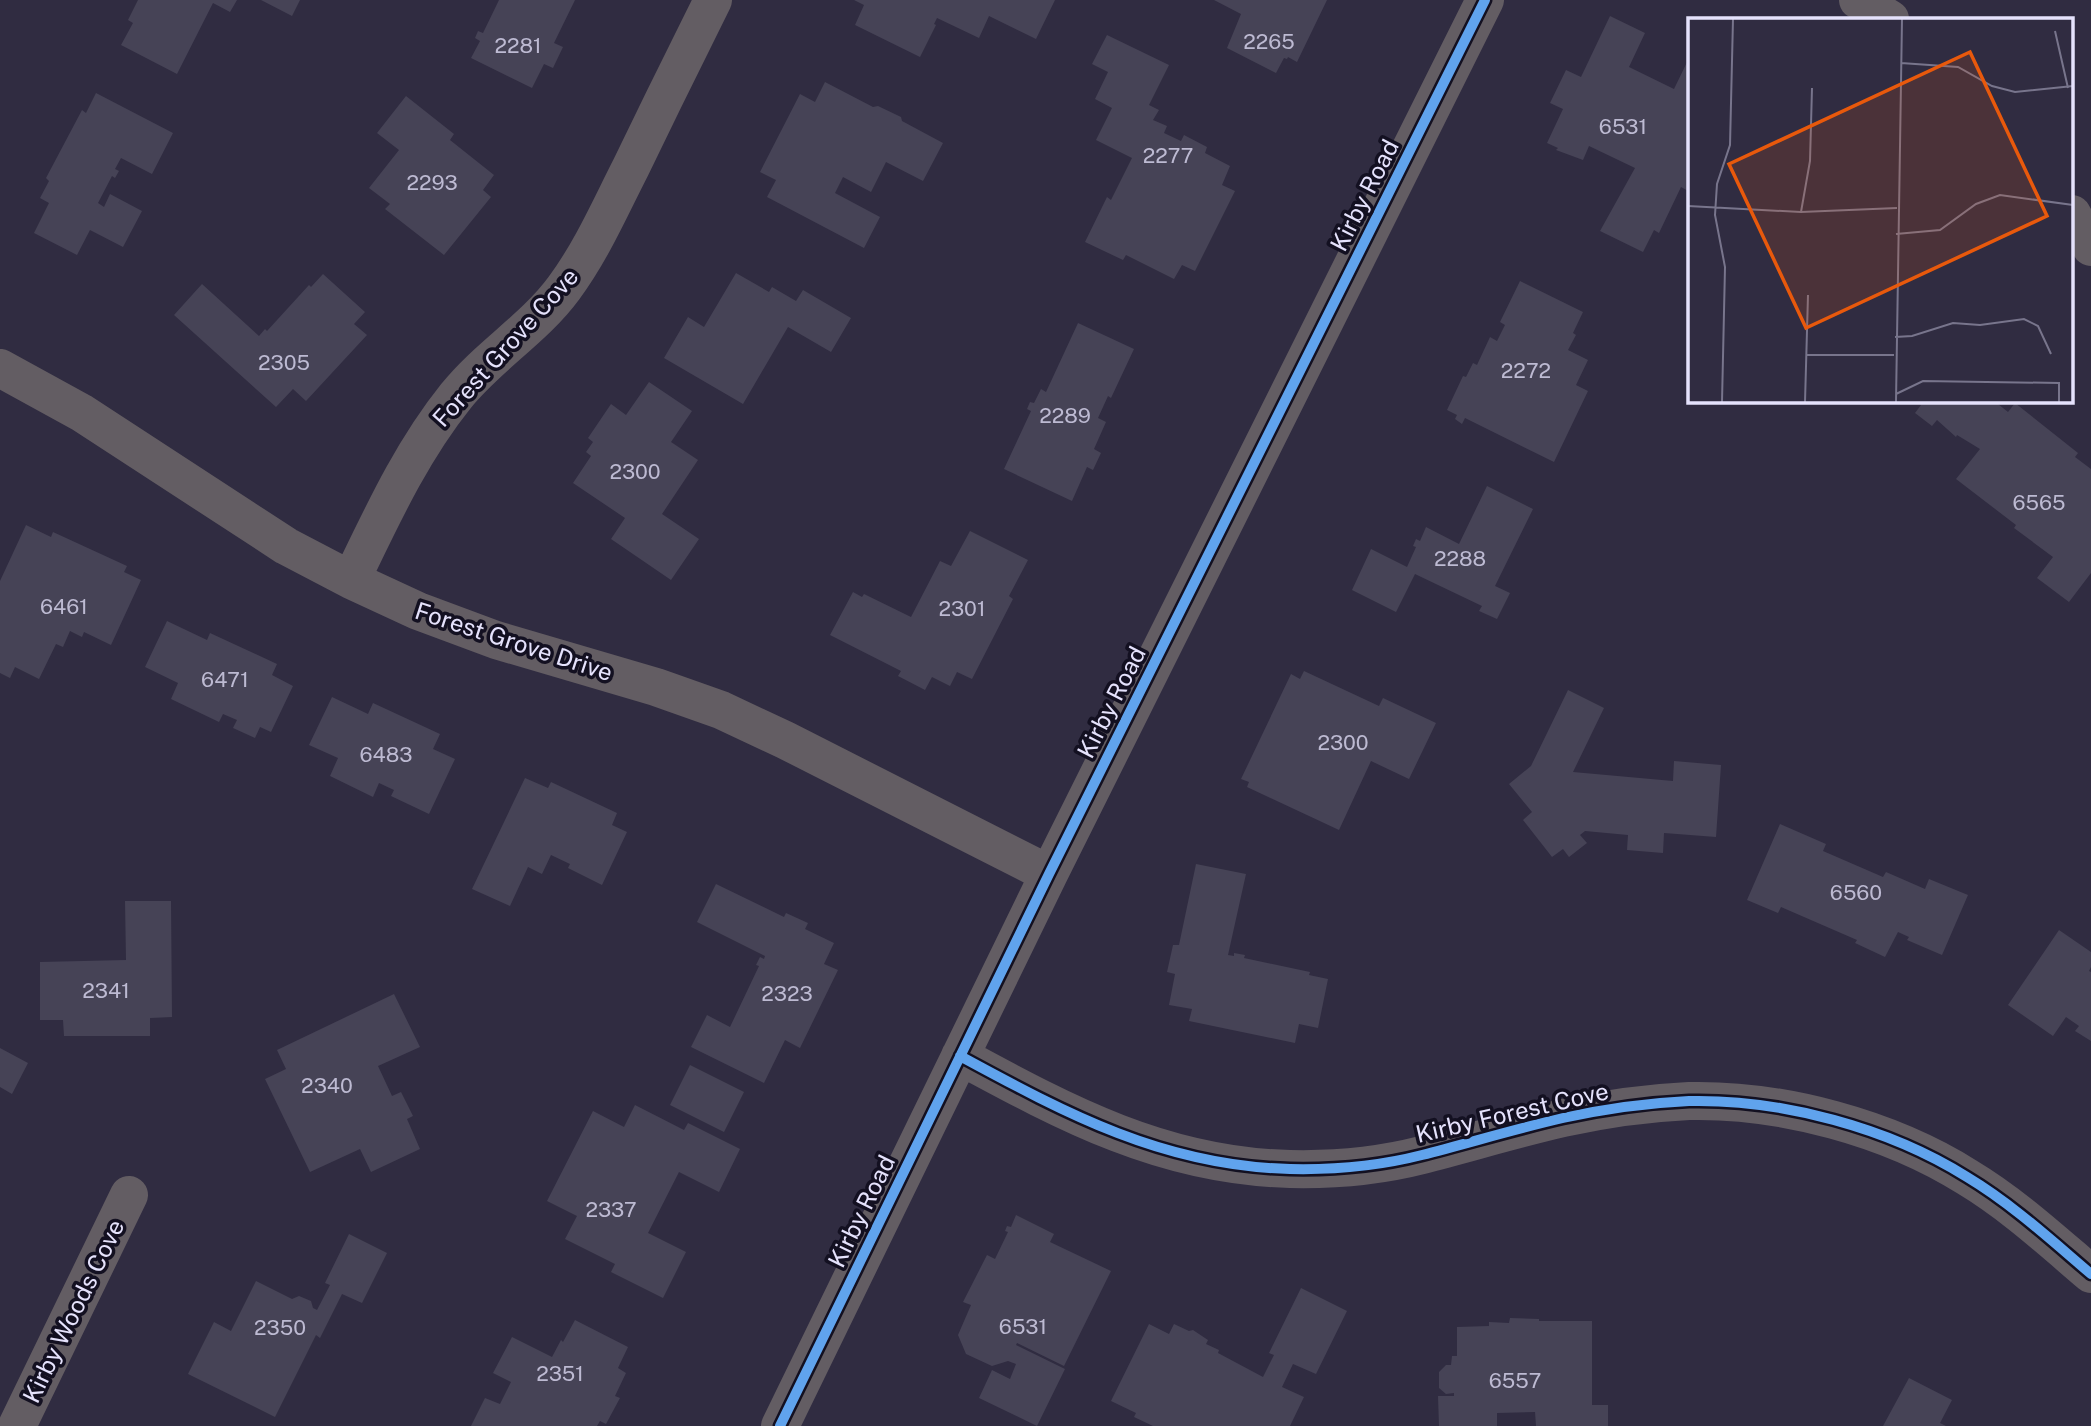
<svg xmlns="http://www.w3.org/2000/svg" width="2091" height="1426" viewBox="0 0 2091 1426" font-family="'Public Sans',sans-serif">
<style>
.building{fill:#464356}
.lines{fill:none;stroke-linecap:round;stroke-linejoin:round}
.minor{stroke:#635d63;stroke-width:38}
.cycleway-casing{stroke:#131021;stroke-width:15}
.cycleway{stroke:#60a3ed;stroke-width:10}
.labels{text-anchor:middle;dominant-baseline:central;stroke-width:7;stroke-linejoin:round;paint-order:stroke}
.number-label{font-size:21px;fill:#bdbad2}
.street-label{font-size:24px;fill:#e5e2fc;stroke:#131021}
.inset-road{fill:none;stroke:#78758c;stroke-width:2}
.view{fill:#e8590c;fill-opacity:0.15;stroke:#e8590c;stroke-width:3.5}
.inset-edge{fill:none;stroke:#e5e2fc;stroke-width:3.5}
</style>
<rect width="100%" height="100%" fill="#302c41"/>
<!-- building -->
<path class="building" d="M138,0H237L230,12L213,3L177,74L121,45L133,23L128,20Z
M261,0H300L292,16Z
M499,0H575L554,43L563,47L553,68L544,64L532,88L471,58L480,41L475,38L478,31L483,33Z
M854,0H1055L1036,39L989,16L979,38L937,18L934,24L936,25L920,57L855,25L864,5Z
M1214,0H1327L1297,62L1288,57L1287,59L1284,58L1276,73L1227,48L1241,14Z
M1610,16L1645,33L1629,67L1674,89L1690,56V192L1681,187L1659,233L1654,230L1643,252L1600,231L1635,168L1589,146L1583,160L1556,150L1558,148L1547,143L1563,109L1550,103L1566,70L1581,77Z
M1107,35L1169,65L1149,105L1159,110L1153,120L1167,126L1164,133L1181,141L1184,135L1207,147L1205,153L1230,166L1222,185L1235,191L1195,271L1182,265L1174,279L1126,255L1123,260L1085,242L1107,197L1111,200L1132,158L1096,140L1112,108L1095,99L1108,72L1092,64Z
M825,82L873,107L878,106L901,117L902,121L943,143L923,181L886,162L871,192L843,177L835,193L880,217L864,248L767,197L776,180L760,172L800,94L815,102Z
M96,93L173,133L152,174L121,158L115,169L119,171L115,178L112,176L98,203L104,207L110,194L142,211L123,247L90,230L77,255L34,233L49,203L40,198L49,181L46,178L82,110L86,113Z
M406,96L454,134L450,140L494,175L483,190L491,197L444,255L385,209L390,204L369,188L399,150L377,133Z
M736,273L769,292L772,287L796,301L803,290L851,318L831,352L788,327L743,404L664,358L688,317L704,327Z
M323,274L365,312L354,324L367,335L306,401L293,389L276,407L174,315L202,284L259,336L265,329L267,331L309,285L311,287Z
M1520,281L1583,312L1573,333L1576,335L1568,350L1588,360L1576,385L1588,391L1554,462L1465,418L1462,424L1455,419L1457,415L1447,410L1463,376L1466,377L1473,363L1477,365L1490,337L1497,341L1505,325L1500,322Z
M1078,323L1134,349L1111,398L1108,396L1098,418L1106,422L1094,449L1101,453L1093,470L1087,467L1072,501L1004,469L1031,411L1027,409L1030,402L1034,403L1041,389L1046,392Z
M649,382L692,411L671,442L698,460L662,514L699,539L671,580L611,539L625,518L573,483L591,456L586,452L593,442L588,438L611,404L626,415Z
M1914,401H2000L1998,404L2008,412L2015,403L2078,453L2075,457L2091,469V573L2069,602L2037,578L2053,557L2014,528L2016,525L1956,479L1980,449L1957,435L1956,437L1937,420L1932,426L1915,413L1921,405Z
M1487,486L1533,509L1495,586L1510,593L1497,619L1479,611L1482,606L1415,574L1396,612L1352,590L1371,549L1407,567L1416,547L1413,546L1416,539L1420,541L1426,527L1459,544Z
M26,525L51,537L53,532L127,566L124,572L141,580L111,645L84,632L82,637L70,631L63,647L56,644L39,679L15,667L10,678L0,673V581Z
M970,531L1028,560L1009,596L1013,599L972,679L957,672L950,686L932,677L925,690L898,676L901,671L830,635L853,592L862,597L864,594L911,617L940,561L951,566Z
M167,621L207,640L210,633L277,664L272,675L293,686L271,732L260,727L255,738L233,728L237,720L223,714L219,722L171,699L178,683L145,667Z
M1304,671L1379,706L1383,698L1436,723L1409,779L1371,761L1339,830L1247,787L1249,782L1241,779L1291,674L1300,679Z
M1568,690L1604,708L1573,772L1673,781L1674,761L1721,765L1716,837L1664,833L1663,853L1627,850L1628,835L1585,831L1580,835L1587,843L1569,857L1563,849L1552,857L1523,820L1532,812L1509,784L1531,766Z
M332,697L368,714L373,703L440,734L433,749L455,759L429,814L391,796L394,790L379,783L373,797L330,776L338,758L309,745Z
M525,778L548,788L551,782L617,813L612,825L627,832L602,885L568,868L570,864L551,855L542,874L528,867L510,906L472,889Z
M1780,824L1826,844L1823,851L1883,877L1886,872L1925,889L1929,879L1968,895L1942,955L1907,940L1909,937L1898,932L1885,957L1855,943L1857,940L1781,907L1778,913L1747,900Z
M1196,864L1246,874L1228,955L1234,956V953L1245,955L1244,958L1310,972L1309,975L1328,979L1318,1028L1299,1024L1295,1043L1189,1021L1192,1009L1169,1005L1175,974L1167,972L1173,945H1179Z
M716,884L784,917L786,913L808,923L805,929L834,943L824,964L838,970L800,1048L785,1040L764,1083L691,1047L707,1015L730,1027L759,966L756,965L760,957L764,959L765,956L697,922Z
M125,901H171L172,1017L150,1018V1036H64L63,1020H40V962L126,960Z
M2059,930L2091,952V967L2089,971L2091,972V1041L2075,1031L2079,1026L2066,1017L2053,1036L2008,1005Z
M394,994L420,1047L378,1066L392,1096L401,1092L413,1116L407,1119L420,1149L371,1172L360,1149L310,1172L265,1079L286,1069L277,1050Z
M0,1048L28,1063L12,1094L0,1087Z
M690,1065L744,1092L724,1132L670,1105Z
M635,1105L684,1130L688,1123L740,1149L719,1192L679,1172L648,1233L686,1252L663,1298L611,1272L615,1264L565,1239L577,1216L547,1201L593,1111L624,1127Z
M1016,1215L1054,1234L1050,1242L1111,1271L1064,1366L1017,1343L1016,1345L1065,1369L1037,1426L979,1398L992,1370L1010,1379L1016,1364L1008,1361L992,1366L966,1354L958,1335L971,1305L963,1302L987,1255L995,1259L1008,1232L1005,1231L1007,1226L1011,1227Z
M349,1234L387,1253L362,1303L342,1294L320,1338L316,1335L275,1417L188,1374L214,1322L231,1331L256,1281L292,1299L299,1296L311,1301L313,1308L317,1310L330,1285L325,1283Z
M1301,1288L1347,1311L1316,1374L1293,1364L1282,1387L1304,1397L1290,1426H1153L1134,1417L1136,1413L1111,1401L1149,1324L1169,1334L1174,1324L1189,1331L1193,1330L1208,1340L1206,1344L1219,1350L1218,1353L1263,1377L1274,1355L1269,1353Z
M1510,1318L1539,1319V1321H1592V1405H1608V1426H1536L1535,1412L1497,1413V1426H1439L1438,1396H1454V1393L1446,1394L1439,1388V1372L1446,1365H1451L1452,1356H1457V1327L1489,1326V1322L1509,1323Z
M575,1320L628,1347L618,1368L626,1373L615,1396L620,1398L606,1424L600,1421L597,1426H471L485,1398L500,1404L511,1382L493,1373L512,1337L552,1357L561,1340L563,1342Z
M1909,1378L1952,1400L1940,1423L1946,1426H1883Z"/>
<g class="lines">
<!-- minor -->
<path class="minor" d="M1858,0L1890,19
M2072,214L2091,247
M0,368L82,413L286,546L351,580L418,611L496,640L656,687L721,710L785,740L1049,874
M351,580C382,516 411,452 456,396C488,356 534,329 564,288C592,250 610,208 631,167C658,111 685,56 713,0
M960,1056C1067,1114 1164,1166 1290,1169C1334,1170 1379,1166 1422,1155C1469,1143 1515,1129 1563,1118C1604,1109 1647,1103 1689,1101C1782,1099 1889,1128 1967,1177C2012,1204 2051,1240 2091,1274
M17,1426L129,1195
M780,1426L1049,874L1485,0"/>
<defs>
<path id="cycleway" d="M960,1056C1067,1114 1164,1166 1290,1169C1334,1170 1379,1166 1422,1155C1469,1143 1515,1129 1563,1118C1604,1109 1647,1103 1689,1101C1782,1099 1889,1128 1967,1177C2012,1204 2051,1240 2091,1274
M780,1426L1049,874L1485,0"/>
</defs>
<!-- cycleway casing -->
<use href="#cycleway" class="cycleway-casing"/>
<!-- cycleway -->
<use href="#cycleway" class="cycleway"/>
</g>
<g class="labels">
<!-- number labels -->
<g class="number-label">
<text x="1269" y="41">2265</text>
<text x="518" y="45">2281</text>
<text x="1623" y="126">6531</text>
<text x="1168" y="155">2277</text>
<text x="432" y="182">2293</text>
<text x="284" y="362">2305</text>
<text x="1526" y="370">2272</text>
<text x="1065" y="415">2289</text>
<text x="635" y="471">2300</text>
<text x="2039" y="502">6565</text>
<text x="1460" y="558">2288</text>
<text x="64" y="606">6461</text>
<text x="962" y="608">2301</text>
<text x="225" y="679">6471</text>
<text x="1343" y="742">2300</text>
<text x="386" y="754">6483</text>
<text x="1856" y="892">6560</text>
<text x="106" y="990">2341</text>
<text x="787" y="993">2323</text>
<text x="327" y="1085">2340</text>
<text x="611" y="1209">2337</text>
<text x="1023" y="1326">6531</text>
<text x="280" y="1327">2350</text>
<text x="560" y="1373">2351</text>
<text x="1515" y="1380">6557</text>
</g>
<!-- street labels -->
<g class="street-label">
<text transform="translate(1364 195) rotate(-63)">Kirby Road</text>
<text transform="translate(505 347) rotate(-48)">Forest Grove Cove</text>
<text transform="translate(514 641) rotate(18)">Forest Grove Drive</text>
<text transform="translate(1111 702) rotate(-63)">Kirby Road</text>
<text transform="translate(1512 1112) rotate(-13)">Kirby Forest Cove</text>
<text transform="translate(861 1211) rotate(-64)">Kirby Road</text>
<text transform="translate(73 1311) rotate(-64)">Kirby Woods Cove</text>
</g>
</g>
<!-- overview -->
<g transform="translate(1688 18)">
<rect width="385" height="385" fill="#302c41"/>
<path class="inset-road" d="M367,13L380,70M213,45L270,49L304,68L327,74L385,68M0,188L113,194L209,190M113,194L122,143L124,70M208,216L252,212L288,186L312,177L385,187M207,319L224,318L265,305L292,307L336,301L350,308L363,336M119,337H206M208,376L235,363L371,365V384M34,384L37,249L27,197L29,166L42,127L45,1M117,384L120,277M208,384L214,1"/>
<path class="view" d="M282,34L359,198L118,310L41,146Z"/>
<rect width="385" height="385" class="inset-edge"/>
</g>
</svg>
